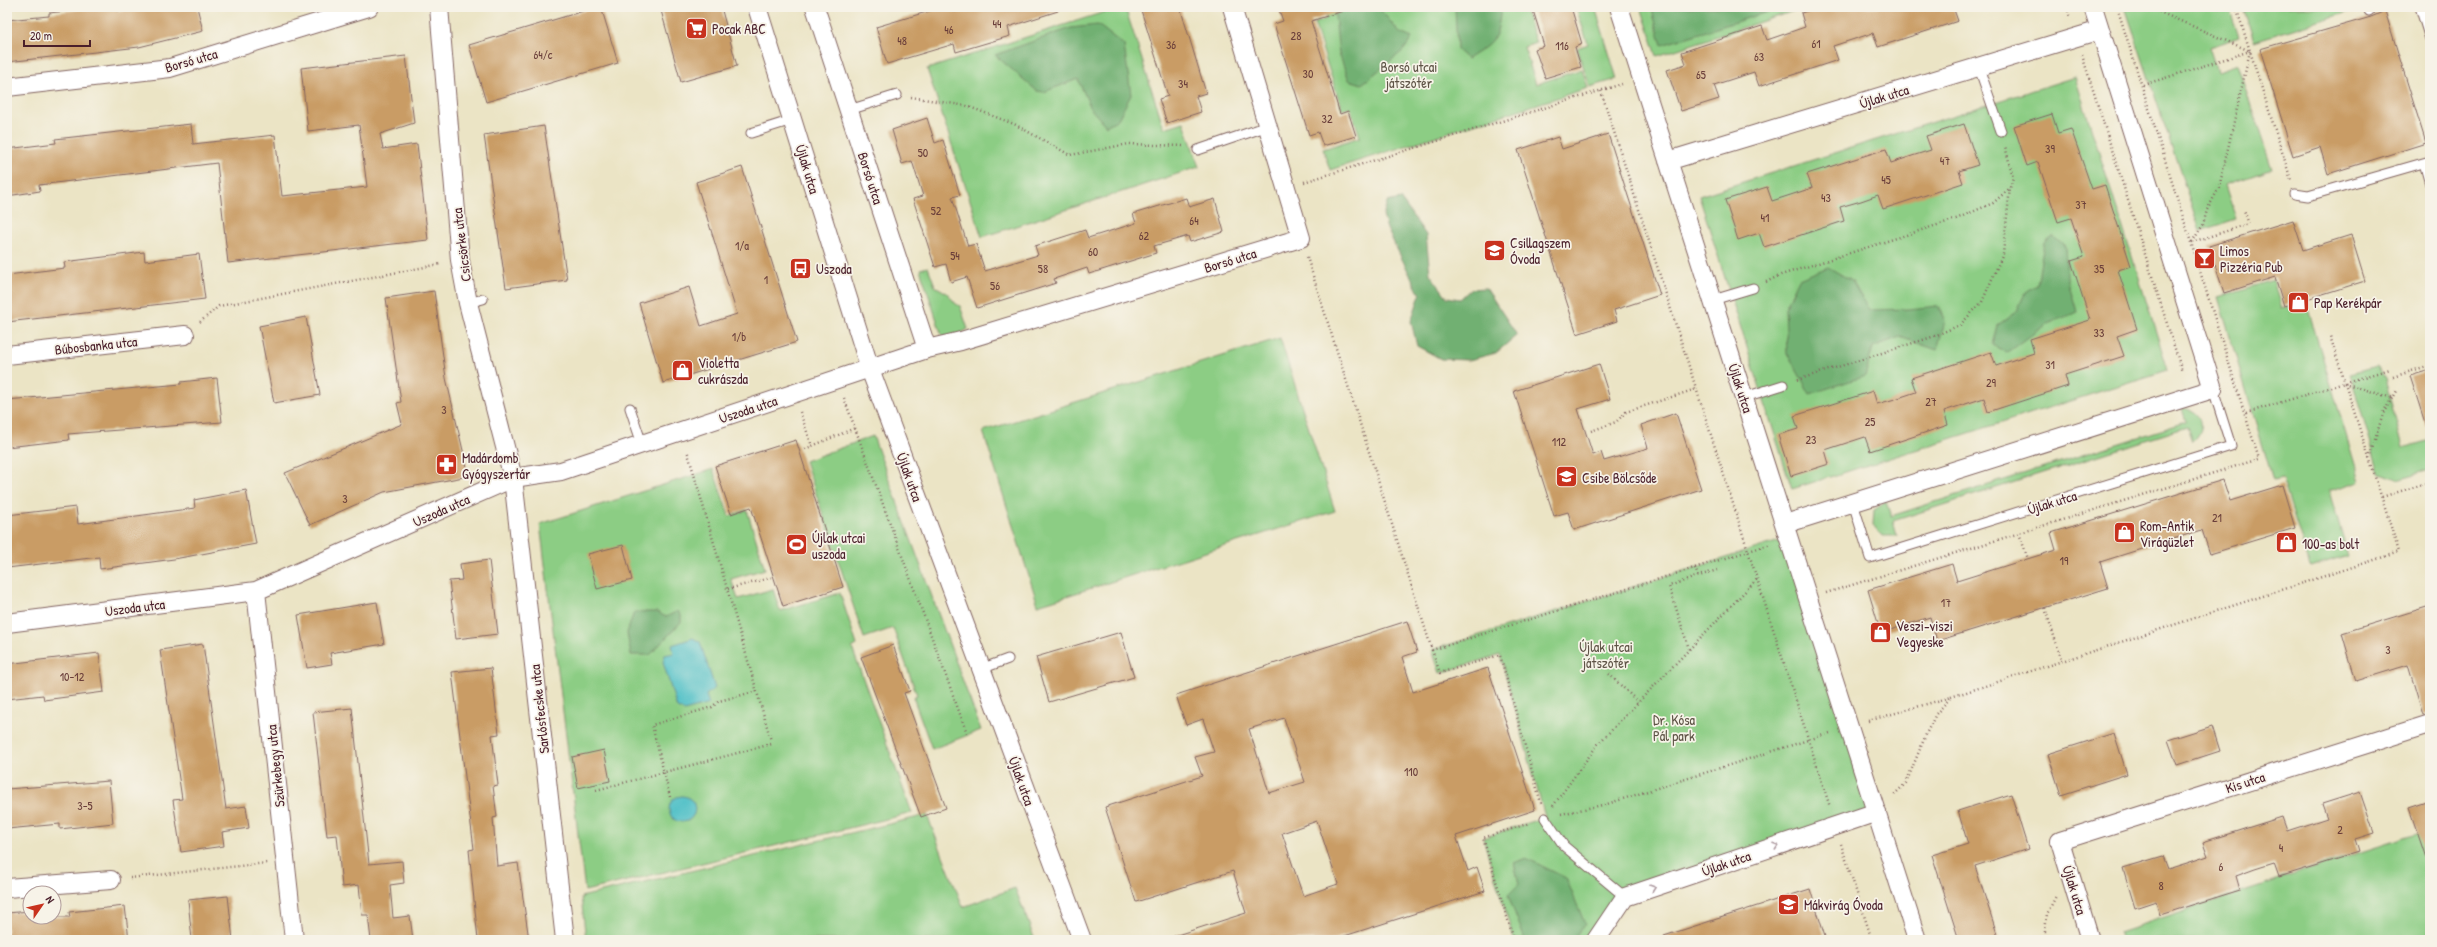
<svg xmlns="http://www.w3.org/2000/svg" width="2437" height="947" viewBox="0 0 2437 947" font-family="'Patrick Hand',sans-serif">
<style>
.green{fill:#8ccd84;stroke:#6b7658}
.forest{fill:#71b072;stroke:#5e684e}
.water{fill:#53c1c8;stroke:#4e707a}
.building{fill:#c99c65;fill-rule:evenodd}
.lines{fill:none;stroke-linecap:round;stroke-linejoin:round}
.service-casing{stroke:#826461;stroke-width:11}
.minor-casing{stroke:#826461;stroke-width:20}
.path{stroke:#826461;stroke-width:2.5;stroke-dasharray:1 3;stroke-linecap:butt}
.service{stroke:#fff;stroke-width:9}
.minor{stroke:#fff;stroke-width:18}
.oneway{stroke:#ae9aa0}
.labels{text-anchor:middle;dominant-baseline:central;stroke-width:3.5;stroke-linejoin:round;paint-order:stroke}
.number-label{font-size:12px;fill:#6a3e3a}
.poi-label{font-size:14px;fill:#4a1f2b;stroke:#f7f3e8;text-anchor:start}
.street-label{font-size:14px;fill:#4a1f2b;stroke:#f7f3e8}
.park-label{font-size:14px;fill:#5e5346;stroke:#f7f3e8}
</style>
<rect width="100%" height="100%" fill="#f7f3e8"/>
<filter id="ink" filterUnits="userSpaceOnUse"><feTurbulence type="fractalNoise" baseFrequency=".025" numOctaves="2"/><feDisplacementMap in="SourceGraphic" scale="8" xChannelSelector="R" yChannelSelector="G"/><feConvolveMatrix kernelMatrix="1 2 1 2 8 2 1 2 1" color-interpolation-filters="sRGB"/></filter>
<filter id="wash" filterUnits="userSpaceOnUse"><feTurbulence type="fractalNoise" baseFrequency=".012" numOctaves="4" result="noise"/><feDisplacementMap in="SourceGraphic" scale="16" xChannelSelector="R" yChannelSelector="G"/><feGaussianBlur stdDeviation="0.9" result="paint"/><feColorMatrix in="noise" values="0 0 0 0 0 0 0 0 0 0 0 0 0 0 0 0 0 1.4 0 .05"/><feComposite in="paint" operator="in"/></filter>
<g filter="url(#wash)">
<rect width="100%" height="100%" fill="#ebe4c5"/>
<!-- green -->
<path class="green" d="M1120,7H1125L1164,128L1184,122L1199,167L982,237L927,69Z
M1322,7H1524L1536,43L1524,47L1536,84L1582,69L1588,88L1330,170L1323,149L1360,137L1350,107L1342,110L1314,23L1326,19Z
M1576,7H1595L1617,79L1590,87L1577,48L1588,44Z
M1641,7H1806L1657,56Z
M2125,7H2229L2239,37L2209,47L2217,71L2237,64L2272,169L2225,185L2236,219L2200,231Z
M2243,7H2358V9L2254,41Z
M2075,77L2168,370L1792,489L1699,196Z
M928,267L935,286L947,293L956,304L960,306L968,329L953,338L942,336L920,269Z
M2273,280L2282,309L2306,302L2360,481L2329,491L2348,555L2310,567L2282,478L2273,480L2218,297Z
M1280,338L1335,511L1038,605L983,431Z
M2376,367L2385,379L2403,448L2430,440V470L2397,479L2379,472L2350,374Z
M2182,408C2201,410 2207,428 2192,441L2187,427L1893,521L1897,536H1882L1873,525L1874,510L1886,502L1891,516L2186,422Z
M873,436L981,730L932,749L913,697L917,695L893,628L864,638L805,461Z
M713,469L729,516L747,510L765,569L731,579L738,599L773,589L780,611L840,593L857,645L852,648L912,813L585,891L540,524Z
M1789,538L1877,812L1625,897L1596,940H1514L1483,838L1545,817L1500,655L1440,673L1432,650Z
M927,815L963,907L1015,888L1035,940H586L581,897Z
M2420,833L2430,865V940H2122L2119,932Z"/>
<!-- forest -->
<path class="forest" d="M1334,7H1378L1400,33L1412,38L1404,50L1362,84L1349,80L1339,54Z
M1455,7H1501C1497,41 1496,41 1467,59L1457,50Z
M1651,7H1783L1662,45Z
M1098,25L1124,45L1131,95L1118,119L1106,126L1091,109L1078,79L1044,92L1037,91L995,55L1071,28Z
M1401,199L1426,235L1430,274L1447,297L1460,299L1471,289L1486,288L1517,335L1496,353L1469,360L1441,359L1417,346L1411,321L1420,295L1387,229L1383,216L1387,202Z
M2053,236L2065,247L2067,277L2077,312L2045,325L2007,353L1993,345L1998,325L2017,311L2025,293L2037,285L2044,243Z
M1828,267L1852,281L1869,310L1909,309L1938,306L1945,321L1937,350L1900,337L1873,347L1865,376L1810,394L1787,353L1785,308L1799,279Z
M678,611L681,615V622L650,655H631L627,633L634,612H657L666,617Z
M1526,858L1566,878L1585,924L1572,940H1525L1508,895L1519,884L1514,863Z"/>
<!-- water -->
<path class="water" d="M693,638L700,642L715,688L706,695L709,704L684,711L677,708L663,662L665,655L674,653L672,645Z
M669 809a13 13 0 1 1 26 0a13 13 0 1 1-26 0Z"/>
<g id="blocks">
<!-- building -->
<path class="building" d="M104,7H117L118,11L135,7H197L203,31L139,47L7,62V20L49,16V13Z
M597,7H601L618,63L486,102L469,45Z
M660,7H721L737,66L681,82Z
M943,7H953L954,12L972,7H1058V11L1008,27L1010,36L956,52L954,44L887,64L876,27Z
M1140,7H1180L1206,93L1196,96L1201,112L1167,123L1159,99L1168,96Z
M1278,7H1342L1343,11L1311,21L1340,114L1348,111L1356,136L1323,146L1318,132L1309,135L1274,24L1283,21Z
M1532,7H1571L1582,44L1575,47L1581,67L1545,78L1535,49L1544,46Z
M1820,7H1953L1958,21L1878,47L1873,33L1833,46L1838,60L1759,86L1754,72L1714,85L1719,99L1681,111L1667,70L1686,64L1682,52L1762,26L1767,40L1805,27L1801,13Z
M2385,11L2426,143L2328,174L2320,147L2293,156L2260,49L2371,17Z
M406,56L414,123L380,134L383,149L417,144L428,240L228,263L217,163L39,185L40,191L7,196V149L56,143L55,139L191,124L193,144L275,135L282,196L367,187L359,125L308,131L301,68Z
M2052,114L2058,133L2071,129L2092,189L2105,185L2131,266L2118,270L2137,329L2117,336L2124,356L2065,375L2068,386L1988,412L1984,398L1944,411L1948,425L1870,451L1865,437L1825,450L1829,464L1791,476L1778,435L1798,429L1794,416L1873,391L1877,404L1895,399L1916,392L1911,378L1991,352L1996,366L2016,359L2034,353L2030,339L2090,320L2071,261L2084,257L2071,218L2058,222L2038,162L2027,166L2014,126Z
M927,118L935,143L943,140L960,195L952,197L968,246L976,244L985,271L1038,255L1035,246L1085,230L1088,238L1136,223L1133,214L1186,198L1189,207L1215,199L1224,232L1190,242L1188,236L1154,246L1156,253L1089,274L1087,268L1054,279L1056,283L977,308L967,277L951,282L946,264L935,267L913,199L923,196L912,161L902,164L892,130Z
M1964,124L1978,165L1959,171L1963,183L1883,209L1878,195L1861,201L1840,207L1844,221L1764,247L1759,233L1738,240L1725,200L1767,187L1772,201L1812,188L1807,174L1886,149L1891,163L1912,156L1931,150L1926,136Z
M544,126L567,280L506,288L484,135Z
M1608,134L1660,295L1614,310L1617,321L1577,334L1518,150L1558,137L1562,149Z
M742,167L797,342L663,383L639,303L689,287L701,326L737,314L696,182Z
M2293,220L2303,250L2351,235L2365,281L2284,306L2275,277L2224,293L2209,246Z
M144,252L145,261L199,254L205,299L7,322V275L65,268L64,262Z
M434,291L446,378L469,476L384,492L310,525L285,473L402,424L397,403L401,402L386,298Z
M306,317L320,395L274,403L259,326Z
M1599,364L1610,399L1578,409L1593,455L1601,452L1604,461L1648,448L1641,425L1676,413L1701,489L1574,530L1568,512L1554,516L1514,391Z
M2430,370V426H2426L2410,376Z
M217,378L222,422L68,434L69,440L7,447V400L181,384V382Z
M796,440L843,587L783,606L751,507L731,514L715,466Z
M2223,480L2230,501L2282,485L2295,528L2210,554L2202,530L2100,562L2108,588L1937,641L1930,617L1881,633L1868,590L1952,564L1957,581L2056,550L2051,533Z
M246,490L256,544L174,559L100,569L99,557L7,568V515L76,507L78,524L195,508L194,500Z
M623,545L632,580L597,589L588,554Z
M489,560L498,634L456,639L449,581L462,580L460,564Z
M377,602L384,644L330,653L332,664L307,668L298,615Z
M2430,606V714L2423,715L2408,665L2356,681L2342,633Z
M1407,621L1417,652L1402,657L1413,692L1488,668L1535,810L1456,836L1468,871L1477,867L1485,891L1332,940H1174V936L1246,913L1233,871L1136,902L1105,807L1202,776L1195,757L1214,752L1203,719L1186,725L1176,695ZM1284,718L1305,782L1269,793L1249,729ZM1317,821L1338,884L1303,896L1282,833Z
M1121,632L1134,677L1049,702L1036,657Z
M203,644L226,809L246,806L249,828L222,832L224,846L181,852L173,800L182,799L160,650Z
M893,645L910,691L904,693L946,808L921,817L861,657Z
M99,653L104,692L44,700L43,695L7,699V664Z
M491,668L499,734L492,735L498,785L493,786L497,817L493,818L497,866L518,863L529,940H478L469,850L474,849L452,672Z
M352,708L369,864L402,861L404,883L390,885L393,918L410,916L413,940H371L368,915H362L359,885L342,887L337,835L327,836L313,712Z
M2212,726L2220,751L2177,765L2168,740Z
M2114,733L2127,774L2061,795L2048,754Z
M604,750L610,781L578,788L572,757Z
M109,781L113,823L60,829V824L7,829V789Z
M2360,792L2374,833L2355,839L2359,852L2279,877L2274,863L2255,869L2236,876L2240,890L2160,915L2156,901L2135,908L2123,868L2163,856L2168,869L2187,863L2208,856L2203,842L2282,817L2287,831L2327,818L2322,804Z
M2011,794L2028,849L1975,866L1999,940H1959L1932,855L1968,844L1958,811Z
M2430,801V861H2427L2409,808Z
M1810,889L1826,940H1664V936Z
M228,896L233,940H192L188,900Z
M125,906L129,940H7V913L30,911V917H70L69,912Z"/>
</g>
</g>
<g filter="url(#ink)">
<use href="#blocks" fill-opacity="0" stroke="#826461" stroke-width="1"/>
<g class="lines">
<defs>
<path id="service" d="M2368,7L2369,11
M2420,7L2430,39
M1979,68L2001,131
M849,110L897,95
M751,133L792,120
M1198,150L1268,126
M2424,163L2430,184
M2295,194L2308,196L2430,161
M1713,300L1753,288
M468,303L483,299
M1745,397L1783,385
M630,408L642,444
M1853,503L1870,558L2231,446L2213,389
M981,669L1008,659
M1545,818L1564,846L1625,897"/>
<path id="minor" d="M439,7L460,260L468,303L513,478L565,940
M757,7L870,369L1082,940
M815,7L927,349
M1619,7L1917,940
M7,87L170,68L369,7
M1668,161L2100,30
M7,355L185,335
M1785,524L2213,389L2093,7
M256,591L294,940
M7,623L256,591L513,478L561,471L927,349L961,341L1301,238L1232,7
M7,888L111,880
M1596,940L1625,897L1877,812
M2090,940L2060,841L2430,724"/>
</defs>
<!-- service casing -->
<use href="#service" class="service-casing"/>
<!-- minor casing -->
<use href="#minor" class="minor-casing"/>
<!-- path -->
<path class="path" d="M2067,7L2070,18
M2148,7L2250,51
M2236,7L2291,180
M2082,55L2182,371
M2143,85L2250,51
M1601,91L1830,807
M911,97L967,106L1014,124L1070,155L1129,144L1183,146
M1304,182L1622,84
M2192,242L2203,225L2207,210L2219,188L2250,51
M2192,242L2249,224L2244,210
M1307,257L1432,650L1771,544
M1766,282L1781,275L1956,219L1993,203L2010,188L2013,177L2005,146
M200,322L219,306L441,264
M2393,377L2430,365
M1797,380L1932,337L1960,325L1982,302L2003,254L2010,188
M2344,383L2392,398
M844,398L968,736
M800,412L812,446
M2246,413L2390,369
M1591,431L1616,422L1626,412L1696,389
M805,449L855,428
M2369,459L2383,414L2397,389
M2382,497L2430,482
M2019,533L2028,559
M1695,568L1698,576
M728,589L774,577
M1826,593L2259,459L2117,7
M2045,608L2062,661
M1689,649L1669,586L1717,570
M1432,650L1440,673L1500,655L1541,803
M1609,674L1638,702
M1951,697L2399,552L2330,336
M1868,721L1951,697L1936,714L1927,732L1906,783L1893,796
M596,790L772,744L687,450
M670,797L652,725L712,707L719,701L757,691
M1553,806L1598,744L1757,579
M1561,814L1607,804L1830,733
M1841,844L1872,940
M130,878L267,863
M1514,940L1483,838L1530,823
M2044,940L2047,914L2056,896"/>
<!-- service -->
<use href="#service" class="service"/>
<!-- minor -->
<use href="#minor" class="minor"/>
</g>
<!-- one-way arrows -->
<defs><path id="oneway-chevron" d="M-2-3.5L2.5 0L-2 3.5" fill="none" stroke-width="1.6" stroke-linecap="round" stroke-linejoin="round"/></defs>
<g class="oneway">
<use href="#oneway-chevron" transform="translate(1776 846) rotate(-19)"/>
<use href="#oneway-chevron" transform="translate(1653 888) rotate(-19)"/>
</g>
</g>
<!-- icons -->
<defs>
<symbol id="supermarket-square" viewBox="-11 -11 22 22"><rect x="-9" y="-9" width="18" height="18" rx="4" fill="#c8321e" stroke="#f7f3e8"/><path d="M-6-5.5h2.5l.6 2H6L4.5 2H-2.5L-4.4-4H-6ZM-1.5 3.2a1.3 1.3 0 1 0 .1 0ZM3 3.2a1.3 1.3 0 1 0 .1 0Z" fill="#fff"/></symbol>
<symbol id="school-square" viewBox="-11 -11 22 22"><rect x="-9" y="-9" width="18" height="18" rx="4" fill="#c8321e" stroke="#f7f3e8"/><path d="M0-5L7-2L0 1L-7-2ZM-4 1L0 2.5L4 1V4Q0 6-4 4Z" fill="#fff"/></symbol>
<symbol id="bar-square" viewBox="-11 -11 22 22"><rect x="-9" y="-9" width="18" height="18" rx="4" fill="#c8321e" stroke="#f7f3e8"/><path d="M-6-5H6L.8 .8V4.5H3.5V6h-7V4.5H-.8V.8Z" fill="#fff"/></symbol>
<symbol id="bus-square" viewBox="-11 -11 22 22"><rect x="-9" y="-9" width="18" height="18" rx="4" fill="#c8321e" stroke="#f7f3e8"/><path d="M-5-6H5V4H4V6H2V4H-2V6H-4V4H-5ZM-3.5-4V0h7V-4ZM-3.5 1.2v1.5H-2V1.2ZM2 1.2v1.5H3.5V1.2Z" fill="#fff"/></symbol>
<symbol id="shop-square" viewBox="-11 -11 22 22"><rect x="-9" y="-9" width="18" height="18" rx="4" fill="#c8321e" stroke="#f7f3e8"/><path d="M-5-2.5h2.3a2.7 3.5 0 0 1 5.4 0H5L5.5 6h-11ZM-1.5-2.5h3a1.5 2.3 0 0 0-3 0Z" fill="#fff"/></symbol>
<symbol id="pharmacy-square" viewBox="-11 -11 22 22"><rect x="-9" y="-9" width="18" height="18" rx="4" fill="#c8321e" stroke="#f7f3e8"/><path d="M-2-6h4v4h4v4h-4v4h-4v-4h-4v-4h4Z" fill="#fff"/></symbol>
<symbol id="stadium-square" viewBox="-11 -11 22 22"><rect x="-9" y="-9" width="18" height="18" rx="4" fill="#c8321e" stroke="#f7f3e8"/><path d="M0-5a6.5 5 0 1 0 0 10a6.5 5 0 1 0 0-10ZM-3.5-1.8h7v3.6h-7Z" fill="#fff"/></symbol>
</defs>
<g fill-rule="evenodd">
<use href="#supermarket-square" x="684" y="16" width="25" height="25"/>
<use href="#school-square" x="1482" y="238" width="25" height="25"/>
<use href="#bar-square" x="2192" y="246" width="25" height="25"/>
<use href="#bus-square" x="788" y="256" width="25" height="25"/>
<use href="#shop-square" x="2286" y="290" width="25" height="25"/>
<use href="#shop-square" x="670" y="358" width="25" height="25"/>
<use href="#pharmacy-square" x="434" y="452" width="25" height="25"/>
<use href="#school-square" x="1554" y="464" width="25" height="25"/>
<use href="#shop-square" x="2112" y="520" width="25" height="25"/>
<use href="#shop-square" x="2274" y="530" width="25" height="25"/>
<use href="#stadium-square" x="784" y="532" width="25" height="25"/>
<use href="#shop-square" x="1868" y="620" width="25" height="25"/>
<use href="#school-square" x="1776" y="892" width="25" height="25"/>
</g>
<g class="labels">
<!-- number labels -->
<g class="number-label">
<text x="997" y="23">44</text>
<text x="949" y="29">46</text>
<text x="1296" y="35">28</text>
<text x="902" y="40">48</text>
<text x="1816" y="43">61</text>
<text x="1171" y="44">36</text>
<text x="1562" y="45">116</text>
<text x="543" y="54">64/c</text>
<text x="1759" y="56">63</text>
<text x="1308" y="73">30</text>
<text x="1701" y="74">65</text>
<text x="1183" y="83">34</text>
<text x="1327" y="118">32</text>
<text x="2050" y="148">39</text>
<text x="923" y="152">50</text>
<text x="1945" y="160">47</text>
<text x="1886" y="179">45</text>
<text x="1826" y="197">43</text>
<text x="2081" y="204">37</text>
<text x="936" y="210">52</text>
<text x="1765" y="217">41</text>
<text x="1194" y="220">64</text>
<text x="1144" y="235">62</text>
<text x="742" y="245">1/a</text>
<text x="1093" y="251">60</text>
<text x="955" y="255">54</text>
<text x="1043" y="268">58</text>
<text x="2099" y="268">35</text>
<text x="766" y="279">1</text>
<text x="995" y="285">56</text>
<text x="2099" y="332">33</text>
<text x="739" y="336">1/b</text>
<text x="2050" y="364">31</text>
<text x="1991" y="382">29</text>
<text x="1931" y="401">27</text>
<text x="444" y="409">3</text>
<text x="1870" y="421">25</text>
<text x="1811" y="439">23</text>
<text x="1559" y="441">112</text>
<text x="345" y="498">3</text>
<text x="2217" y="517">21</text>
<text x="2064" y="560">19</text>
<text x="1946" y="602">17</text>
<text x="2388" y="649">3</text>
<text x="72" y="676">10-12</text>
<text x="1411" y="771">110</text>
<text x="85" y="805">3-5</text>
<text x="2340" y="829">2</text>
<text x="2281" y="847">4</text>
<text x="2221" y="866">6</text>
<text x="2161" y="885">8</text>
</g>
<!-- poi labels -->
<g class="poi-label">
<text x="712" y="28">Pocak ABC</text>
<text x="1510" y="242">Csillagszem<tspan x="1510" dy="16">Óvoda</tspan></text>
<text x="2220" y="250">Limos<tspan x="2220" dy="16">Pizzéria Pub</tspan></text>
<text x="816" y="268">Uszoda</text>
<text x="2314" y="302">Pap Kerékpár</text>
<text x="698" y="362">Violetta<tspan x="698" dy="16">cukrászda</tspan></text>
<text x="462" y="457">Madárdomb<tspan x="462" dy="16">Gyógyszertár</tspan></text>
<text x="1582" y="477">Csibe Bölcsőde</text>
<text x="2140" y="525">Rom-Antik<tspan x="2140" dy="16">Virágüzlet</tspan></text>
<text x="812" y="537">Újlak utcai<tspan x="812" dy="16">uszoda</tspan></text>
<text x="2302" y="543">100-as bolt</text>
<text x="1896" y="625">Veszi-viszi<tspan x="1896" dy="16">Vegyeske</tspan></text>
<text x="1804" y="904">Mákvirág Óvoda</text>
</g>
<!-- street labels -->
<g class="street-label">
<text transform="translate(191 60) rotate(-16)">Borsó utca</text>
<text transform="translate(1884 96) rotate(-17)">Újlak utca</text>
<text transform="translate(808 169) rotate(73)">Újlak utca</text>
<text transform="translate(871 178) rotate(72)">Borsó utca</text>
<text transform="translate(461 245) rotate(-97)">Csicsörke utca</text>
<text transform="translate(1230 260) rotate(-17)">Borsó utca</text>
<text transform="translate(96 345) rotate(-6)">Búbosbanka utca</text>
<text transform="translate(1741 388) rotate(72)">Újlak utca</text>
<text transform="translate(748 409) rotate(-18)">Uszoda utca</text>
<text transform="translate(910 477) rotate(70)">Újlak utca</text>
<text transform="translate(2052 502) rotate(-17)">Újlak utca</text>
<text transform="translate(441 510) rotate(-24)">Uszoda utca</text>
<text transform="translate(135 607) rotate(-7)">Uszoda utca</text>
<text transform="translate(539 709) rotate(-96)">Sarlósfecske utca</text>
<text transform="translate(275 766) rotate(-96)">Szürkebegy utca</text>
<text transform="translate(1022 781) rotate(70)">Újlak utca</text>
<text transform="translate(2245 782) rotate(-18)">Kis utca</text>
<text transform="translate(1726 863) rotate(-19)">Újlak utca</text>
<text transform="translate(2075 890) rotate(73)">Újlak utca</text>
</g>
<!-- park labels -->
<g class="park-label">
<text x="1409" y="66">Borsó utcai<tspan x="1409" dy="16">játszótér</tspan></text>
<text x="1606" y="646">Újlak utcai<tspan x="1606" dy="16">játszótér</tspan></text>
<text x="1674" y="719">Dr. Kósa<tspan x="1674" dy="16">Pál park</tspan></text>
</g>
</g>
<!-- margin -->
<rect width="2437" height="947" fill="none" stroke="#f7f3e8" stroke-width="24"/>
<!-- north arrow -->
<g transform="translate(42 905) rotate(56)"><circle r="19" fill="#f7f3e8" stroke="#b29e9c"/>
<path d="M0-3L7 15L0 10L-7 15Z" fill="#c8321e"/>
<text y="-6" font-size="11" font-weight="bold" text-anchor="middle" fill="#4a1f2b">N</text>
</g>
<!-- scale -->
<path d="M24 40v6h66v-6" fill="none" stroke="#4a1f2b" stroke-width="2"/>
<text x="30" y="40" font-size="12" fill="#4a1f2b" stroke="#f7f3e8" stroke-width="3" paint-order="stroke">20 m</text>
</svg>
